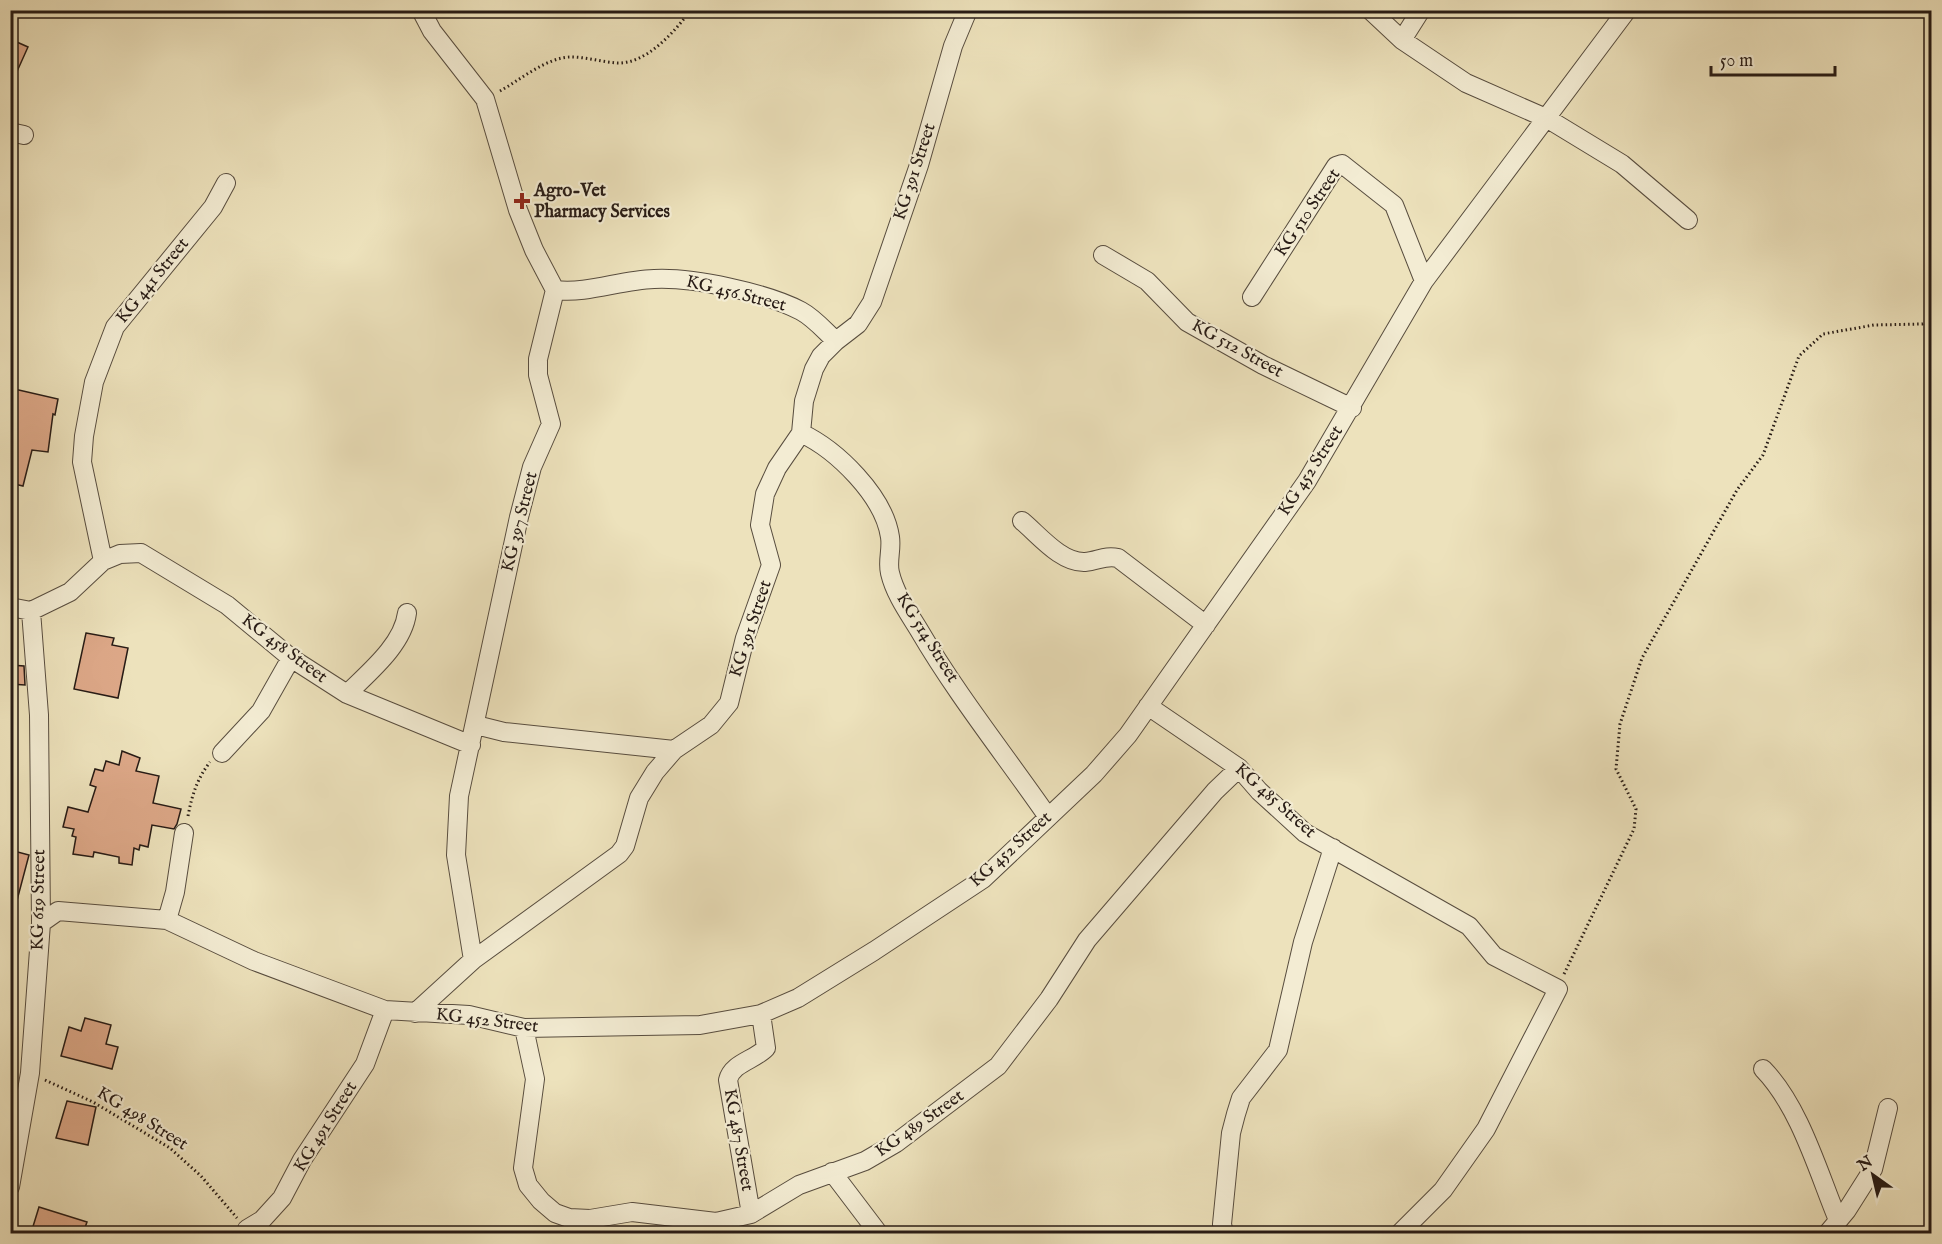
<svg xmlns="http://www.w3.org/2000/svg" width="1942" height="1244" viewBox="0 0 1942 1244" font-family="'IM FELL English',serif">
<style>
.building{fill:#dda888;stroke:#271b15;stroke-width:1.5}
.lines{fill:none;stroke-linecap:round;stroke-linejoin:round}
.minor-casing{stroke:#584d3f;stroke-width:20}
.path{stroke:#271b15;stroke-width:3;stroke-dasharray:1.5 3;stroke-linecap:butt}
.minor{stroke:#f3ecd3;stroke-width:18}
.poi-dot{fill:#8f2418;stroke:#f3ecd3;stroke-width:2}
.labels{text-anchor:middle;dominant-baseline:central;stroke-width:4.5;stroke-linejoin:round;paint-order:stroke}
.street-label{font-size:18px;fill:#271b15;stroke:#f3ecd3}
.poi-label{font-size:18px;font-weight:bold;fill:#271b15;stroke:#f3ecd3;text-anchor:start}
</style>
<rect width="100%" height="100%" fill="#ede2bc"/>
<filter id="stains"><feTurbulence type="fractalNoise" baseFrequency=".00333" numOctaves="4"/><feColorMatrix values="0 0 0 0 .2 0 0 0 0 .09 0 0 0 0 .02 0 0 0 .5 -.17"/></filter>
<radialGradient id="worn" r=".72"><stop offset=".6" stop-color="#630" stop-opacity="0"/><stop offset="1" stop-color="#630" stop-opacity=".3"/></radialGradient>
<!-- building -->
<path class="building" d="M10,39L28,47L10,87Z
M10,388L58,399L55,415L53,414L48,452L32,450L23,486L10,483Z
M86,633L114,638L112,645L128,648L118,698L74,689Z
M10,665L24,666L25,685L10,684Z
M122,751L140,758L136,771L159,776L153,803L181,809L177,824L174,829L152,825L148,847L140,845L139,850L134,848L132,865L119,863V857L94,852L93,857L73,854L76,837L72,836L74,829L63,827L68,807L88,812L96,787L90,785L95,769L103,771L106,761L119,765Z
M10,850L29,855L15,908L10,907Z
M85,1018L111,1025L106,1044L118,1047L112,1069L61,1056L69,1027L81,1031Z
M67,1101L96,1107L88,1145L56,1138Z
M39,1207L87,1222L83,1233H31Z"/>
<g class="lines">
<defs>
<path id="minor" d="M421,10L432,31L485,99L518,210L534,250L555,290L538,359V375L551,424L532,467L519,517L459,796L456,855L473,960
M1370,10L1402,40L1466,83L1548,119L1622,164L1688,220
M1402,40L1421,10
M10,132L24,135
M1103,255L1147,281L1187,322L1263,365L1352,408
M555,290C588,294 620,280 654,279C693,277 767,293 801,311C814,318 825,331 836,341
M1252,297L1336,166L1342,164L1394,205L1424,281
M801,433C837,450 884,496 890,537C892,550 887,561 890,573C895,594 908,612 919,630C957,695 1005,755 1048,817
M1022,521C1039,535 1061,563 1085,562C1098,561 1105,555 1118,558L1206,625
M103,561L82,462L84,436L94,382L115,327L213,207L226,183
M10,607L31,611L70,592L103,561L120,554L141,553L227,605L291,658L347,694L471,745
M347,694C368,673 403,645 407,613
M1148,706L1239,768L1259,791L1305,833L1469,926L1494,956L1558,989L1486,1129L1443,1190L1399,1234
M476,725L504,732L674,750
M222,753L261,711L291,658
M167,920L175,892L184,833
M41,923L58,911L167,920L254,961L385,1010L469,1015L524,1028L700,1025L761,1014L798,998L874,951L983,879L1094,774L1128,735L1307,481L1424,281L1627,10
M415,1013L473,960L619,854L625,846L639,798L655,772L674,750L711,725L729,703L745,638L771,565L760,525L765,494L777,468L801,433L804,401L814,369L821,356L836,341L858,324L872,302L919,165L953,46L968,10
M524,1028L535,1079L523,1168L528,1185L541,1201L555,1213L569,1218L590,1219L632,1212L716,1222L751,1214L799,1185L865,1161L896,1143L998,1066L1049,999L1087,940L1215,791L1239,768
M1763,1069C1800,1107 1818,1172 1838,1220
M832,1172L879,1234
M10,1187L30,1073L41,923L39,715L31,611
M751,1214L728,1080C732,1063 755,1060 766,1048L761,1014
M247,1229L262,1220L282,1198L302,1160L365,1064L385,1010
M1224,1234L1222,1224L1231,1133L1236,1114L1241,1098L1278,1050L1303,942L1333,848
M1827,1234L1847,1210L1873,1169L1888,1108"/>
</defs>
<!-- minor casing -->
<use href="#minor" class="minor-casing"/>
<!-- path -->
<path class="path" d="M500,91C520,80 547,57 571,57C586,57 602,62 617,63C647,64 674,32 691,10
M188,816C192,795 197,779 210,762
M1564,974L1634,829L1636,809L1616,769L1620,724L1642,658L1737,490L1763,455L1799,356L1823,334L1874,325L1922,324L1932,320
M45,1080L93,1102L170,1148L201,1176L237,1218"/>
<!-- minor -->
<use href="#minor" class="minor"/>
</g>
<!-- markers -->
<path class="poi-dot" d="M519 192h6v6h6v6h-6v6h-6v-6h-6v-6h6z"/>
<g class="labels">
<!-- street labels -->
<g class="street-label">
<text transform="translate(915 172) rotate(-72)">KG 391 Street</text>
<text transform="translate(1308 213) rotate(-56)">KG 510 Street</text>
<text transform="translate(153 281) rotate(-51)">KG 441 Street</text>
<text transform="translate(736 294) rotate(14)">KG 456 Street</text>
<text transform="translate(1237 349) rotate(29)">KG 512 Street</text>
<text transform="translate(1311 471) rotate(-57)">KG 452 Street</text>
<text transform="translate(520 522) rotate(-76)">KG 397 Street</text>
<text transform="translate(751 629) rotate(-72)">KG 391 Street</text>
<text transform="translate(927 638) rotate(58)">KG 514 Street</text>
<text transform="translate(284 649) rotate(37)">KG 458 Street</text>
<text transform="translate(1275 801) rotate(42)">KG 485 Street</text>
<text transform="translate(1011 850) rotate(-42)">KG 452 Street</text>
<text transform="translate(39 900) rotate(-89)">KG 619 Street</text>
<text transform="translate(487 1021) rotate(7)">KG 452 Street</text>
<text transform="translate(142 1119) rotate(32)">KG 498 Street</text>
<text transform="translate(920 1124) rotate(-35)">KG 489 Street</text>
<text transform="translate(326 1127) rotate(-58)">KG 491 Street</text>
<text transform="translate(738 1140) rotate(80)">KG 487 Street</text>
</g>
<!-- poi labels -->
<g class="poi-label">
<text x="534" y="191">Agro-Vet<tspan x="534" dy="21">Pharmacy Services</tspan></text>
</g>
</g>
<!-- margin -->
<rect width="1942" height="1244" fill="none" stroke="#ede2bc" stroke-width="36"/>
<rect x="12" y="12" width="1918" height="1220" fill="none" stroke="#271b15" stroke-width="3"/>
<rect x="18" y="18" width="1906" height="1208" fill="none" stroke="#271b15" stroke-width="1.5"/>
<!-- north arrow -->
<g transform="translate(1873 1175) rotate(326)" stroke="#f3ecd3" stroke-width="4.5" paint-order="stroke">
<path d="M0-4.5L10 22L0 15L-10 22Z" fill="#271b15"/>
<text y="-9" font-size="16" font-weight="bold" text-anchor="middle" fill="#271b15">N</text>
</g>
<!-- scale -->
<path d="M1711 66v9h124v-9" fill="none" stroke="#271b15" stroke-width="3"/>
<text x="1720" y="66" font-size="18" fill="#271b15" stroke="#f3ecd3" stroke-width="4.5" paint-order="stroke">50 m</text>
<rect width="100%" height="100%" filter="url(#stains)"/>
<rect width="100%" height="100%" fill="url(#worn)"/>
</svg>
